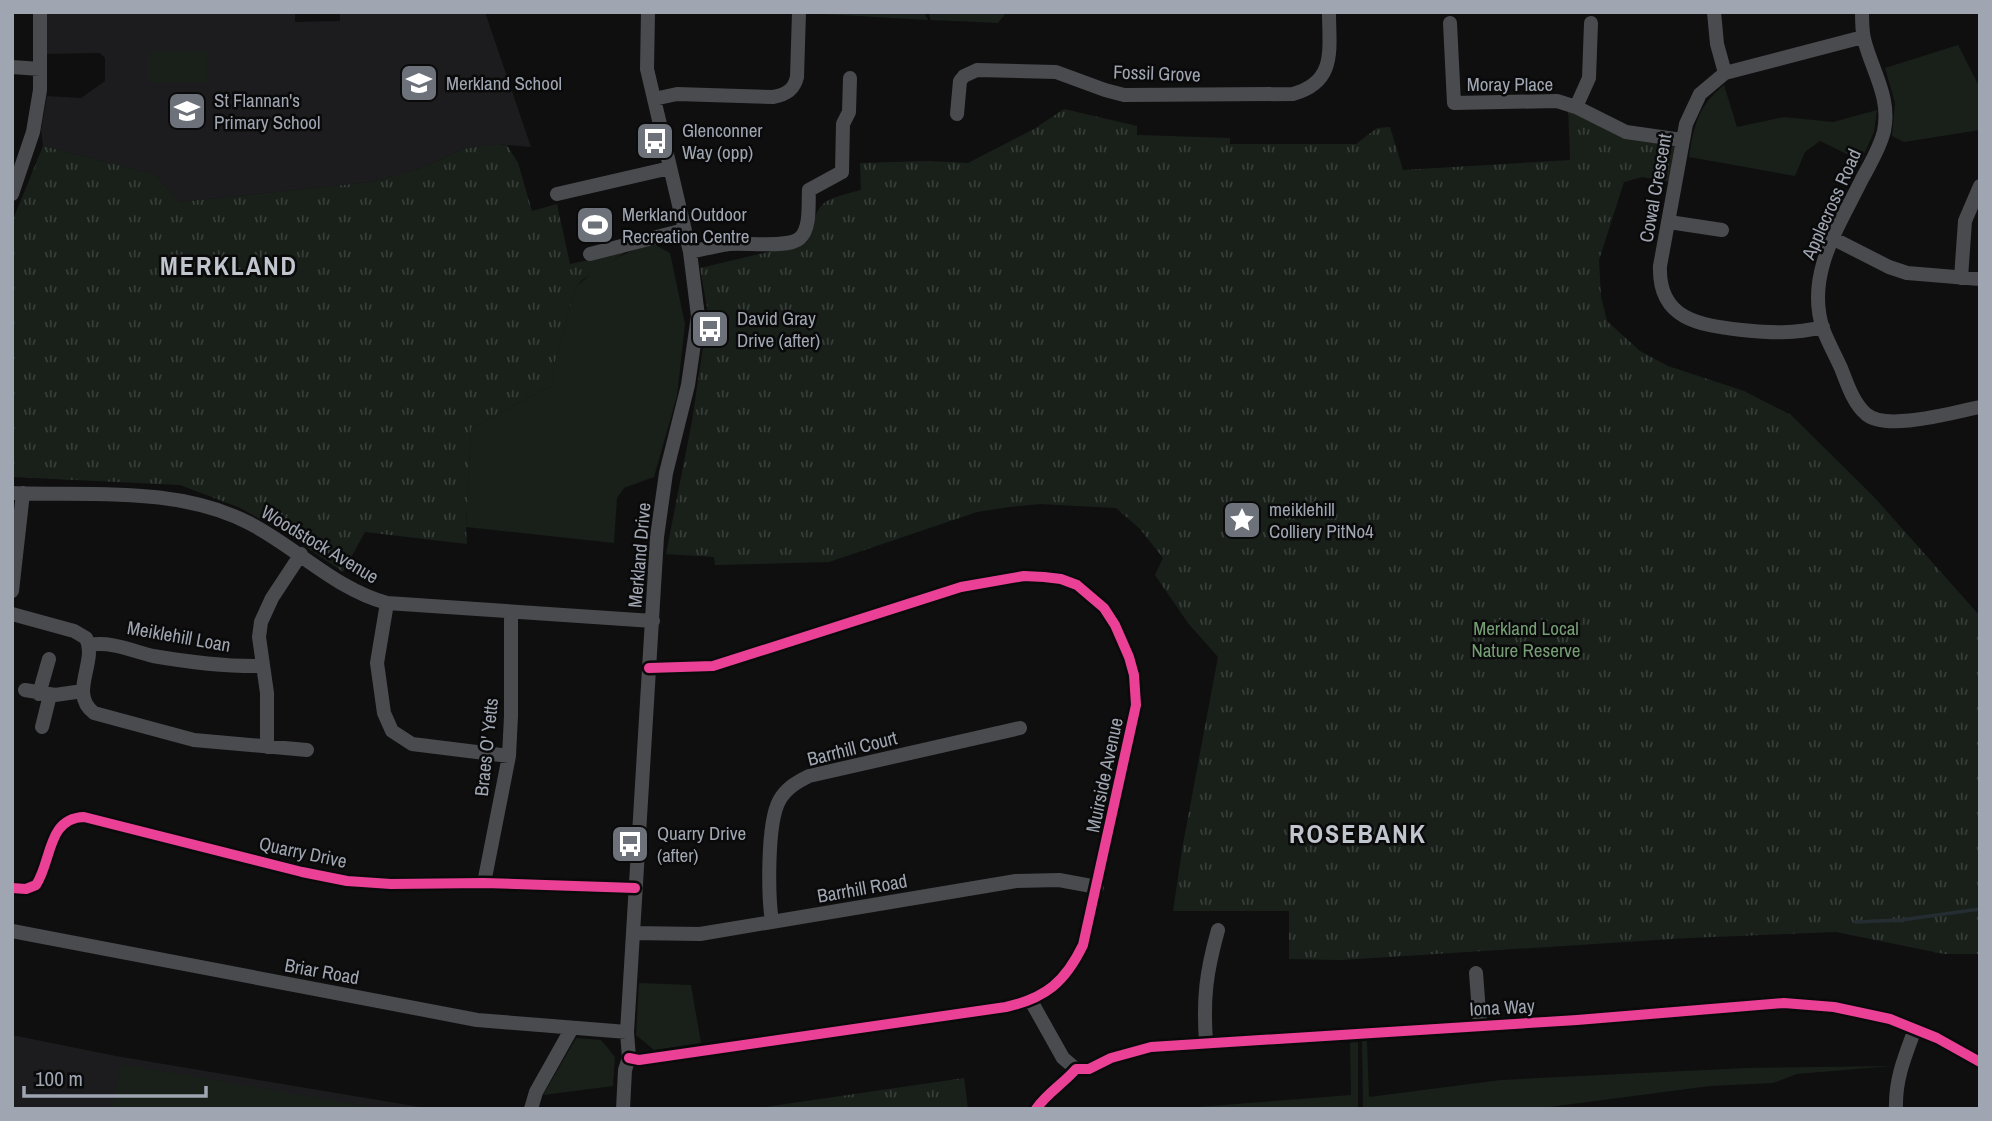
<svg xmlns="http://www.w3.org/2000/svg" width="1992" height="1121" viewBox="0 0 1992 1121" font-family="'Archivo Narrow',sans-serif">
<style>
.built{fill:#1c1c1e}
.green{fill:#19201a}
.park{fill:url(#park-tufts)}
.lines{fill:none;stroke-linecap:round;stroke-linejoin:round}
.stream{stroke:#252d33;stroke-width:3.5}
.minor{stroke:#4a4b4f;stroke-width:14}
.cycleway-casing{stroke:#0a0a0b;stroke-width:15}
.cycleway{stroke:#ea4096;stroke-width:10}
.labels{text-anchor:middle;dominant-baseline:central;stroke-width:5;stroke-linejoin:round;paint-order:stroke}
.street-label{font-size:19px;fill:#9fa6b2;stroke:#0a0a0b}
.poi-label{font-size:19px;fill:#9fa6b2;stroke:#0a0a0b;text-anchor:start}
.park-label{font-size:19px;fill:#769e75;stroke:#0a0a0b}
.district-label{font-size:26px;font-weight:bold;letter-spacing:2px;fill:#c0c5ce;stroke:#0a0a0b}
</style>
<defs>
<pattern id="park-tufts" width="24" height="20" patternUnits="userSpaceOnUse" patternTransform="scale(1.75)"><rect width="24" height="20" fill="#19201a"/><path d="M3 7l-1-3M5 7V3M7 7l1-3M15 17l-1-3M17 17v-4M19 17l1-3" fill="none" stroke="#373d39"/></pattern>
</defs>
<rect width="100%" height="100%" fill="#0f0f10"/>
<!-- built -->
<path class="built" d="M45,12H295V22L340,21V12H485L531,147L496,144L463,149L422,168L371,182L180,202L154,174L43,146L41,130L47,96L81,98L105,81V58L100,53L46,54Z
M12,1035L116,1056L432,1109H12Z"/>
<!-- green -->
<path class="green" d="M824,12H924L928,20L824,14Z
M928,12H1111V14L1006,13L998,23L931,20Z
M1958,45L1980,88V130L1904,142L1892,136L1895,103L1885,68Z
M207,51V82H149V52Z
M1724,85L1737,127L1784,117L1833,122L1877,110L1874,132L1861,161L1820,141L1805,152L1795,176L1689,157C1694,125 1698,106 1724,85Z
M652,243L670,253L685,324L677,396L654,477L624,488L617,498L614,543L466,527L471,428L553,385L554,365L575,289C591,269 628,251 652,243Z
M639,983L691,985L701,1043L654,1050L636,1035Z
M576,1038L601,1040L615,1057L613,1086L543,1095Z
M1362,1041H1367L1369,1097L1501,1080L1746,1068L1892,1066L1797,1074L1773,1083L1710,1086L1534,1109H1363Z
M1358,1042V1109H1171L1351,1095L1350,1043Z
M126,1065L383,1109H112L121,1067Z"/>
<!-- park -->
<path class="park" d="M1568,104L1626,132L1682,140L1676,183L1642,177L1624,182L1599,260L1601,297L1607,321L1640,351L1668,366L1744,391L1791,415L1874,497L1980,616V954H1944L1836,932L1688,938L1341,960L1289,959V911H1173L1183,844L1218,657L1188,623L1155,575L1163,558L1140,529L1116,508L1040,504L1009,507L977,512L829,562L715,565L714,557L666,554L692,421L708,313L700,268L806,243C821,200 816,202 861,190L860,163L929,161L968,163L1034,129L1064,109L1137,126V135L1230,138V144H1356L1377,128L1390,127L1403,170L1570,160Z
M496,144L507,145L518,163L532,211L557,204L570,264L626,252L582,280L575,289L554,365L553,385L471,428L466,527L467,544L365,532L343,572L284,532L238,507L180,485L12,477V222L43,146L154,174L180,202L371,182L422,168L463,149Z
M964,1078L968,1109H752Z"/>
<g class="lines">
<!-- stream -->
<path class="stream" d="M1855,922L1901,920L1980,909"/>
<!-- minor -->
<path class="minor" d="M1714,12L1717,44L1725,73
M1862,12C1862,21 1862,30 1864,39C1872,71 1891,97 1884,131C1880,148 1870,164 1862,179C1839,226 1805,275 1823,329C1828,342 1835,355 1841,368C1847,383 1853,403 1866,414C1886,432 1954,412 1980,407
M1450,23L1454,103L1557,101L1576,107L1626,132L1682,140
M12,67L40,69
M654,99L677,94L773,97C786,95 794,90 797,77L799,12
M1576,107L1589,78L1591,23
M957,114L960,81L964,76L977,70L1056,72L1105,90L1124,95L1293,94C1337,82 1329,49 1329,12
M12,194L33,132L40,90V12
M557,194L670,168
M1669,222L1722,230
M1832,238L1889,267L1907,273L1980,279
M690,252C703,249 716,246 729,244C745,242 788,249 800,238C811,228 808,204 809,190L842,172L843,124L849,112L850,78
M590,254L684,230
M1961,278L1965,221L1980,186
M1823,327C1794,334 1771,333 1742,330C1700,325 1658,320 1660,266L1686,124L1700,94L1725,73L1863,37
M12,493C90,496 177,486 249,523C296,547 335,589 387,603L653,621
M12,591L23,493
M387,603L377,663L384,713L392,731L412,744L509,756
M12,614L74,631L86,638C98,662 68,693 94,713L194,740L307,750
M89,645C112,641 132,651 153,656C188,662 227,667 263,666
M25,690L55,695L83,691
M39,694L49,659
M42,727L50,695
M267,747V693L259,637L261,622L272,598L301,554
M484,883L509,756L511,716V613
M12,888L26,889L36,885C52,861 47,818 84,817L302,872L347,881L391,884L484,883L635,888
M772,922C768,895 767,824 779,801C786,788 797,782 809,776L1020,728
M12,931L477,1020L627,1032
M633,933L700,934L1016,881L1059,880L1097,887
M1476,973L1480,1025
M1031,1001L1063,1058L1076,1069
M1206,1042C1203,998 1206,973 1218,930
M629,1058L639,1060L1006,1007C1046,998 1065,982 1083,945L1136,705L1134,675L1129,657L1115,625L1104,608L1077,585L1061,579L1044,577L1024,576L961,587L713,666L649,668
M531,1109L536,1092L572,1028
M623,1109L625,1070L629,1058L627,1032L657,537L666,473L688,385L698,316L690,252L647,69L648,12
M1036,1109C1047,1093 1063,1084 1076,1069H1089L1111,1058L1151,1047L1577,1020L1784,1003L1834,1007L1890,1019L1937,1038L1980,1062
M1896,1109C1895,1079 1905,1056 1915,1029"/>
<defs>
<path id="cycleway" d="M12,888L26,889L36,885C52,861 47,818 84,817L302,872L347,881L391,884L484,883L635,888
M629,1058L639,1060L1006,1007C1046,998 1065,982 1083,945L1136,705L1134,675L1129,657L1115,625L1104,608L1077,585L1061,579L1044,577L1024,576L961,587L713,666L649,668
M1036,1109C1047,1093 1063,1084 1076,1069H1089L1111,1058L1151,1047L1577,1020L1784,1003L1834,1007L1890,1019L1937,1038L1980,1062"/>
</defs>
<!-- cycleway casing -->
<use href="#cycleway" class="cycleway-casing"/>
<!-- cycleway -->
<use href="#cycleway" class="cycleway"/>
</g>
<!-- icons -->
<defs>
<symbol id="school-square" viewBox="-11 -11 22 22"><rect x="-9" y="-9" width="18" height="18" rx="4" fill="#6d7179" stroke="#0a0a0b"/><path d="M0-5L7-2L0 1L-7-2ZM-4 1L0 2.5L4 1V4Q0 6-4 4Z" fill="#fff"/></symbol>
<symbol id="bus-square" viewBox="-11 -11 22 22"><rect x="-9" y="-9" width="18" height="18" rx="4" fill="#6d7179" stroke="#0a0a0b"/><path d="M-5-6H5V4H4V6H2V4H-2V6H-4V4H-5ZM-3.5-4V0h7V-4ZM-3.5 1.2v1.5H-2V1.2ZM2 1.2v1.5H3.5V1.2Z" fill="#fff"/></symbol>
<symbol id="stadium-square" viewBox="-11 -11 22 22"><rect x="-9" y="-9" width="18" height="18" rx="4" fill="#6d7179" stroke="#0a0a0b"/><path d="M0-5a6.5 5 0 1 0 0 10a6.5 5 0 1 0 0-10ZM-3.5-1.8h7v3.6h-7Z" fill="#fff"/></symbol>
<symbol id="sight-square" viewBox="-11 -11 22 22"><rect x="-9" y="-9" width="18" height="18" rx="4" fill="#6d7179" stroke="#0a0a0b"/><path d="M0-6L1.8-2.2L6-1.7L2.9 1.2L3.7 5.4L0 3.3L-3.7 5.4L-2.9 1.2L-6-1.7L-1.8-2.2Z" fill="#fff"/></symbol>
</defs>
<g fill-rule="evenodd">
<use href="#school-square" x="397" y="61" width="44" height="44"/>
<use href="#school-square" x="165" y="89" width="44" height="44"/>
<use href="#bus-square" x="633" y="119" width="44" height="44"/>
<use href="#stadium-square" x="573" y="203" width="44" height="44"/>
<use href="#bus-square" x="688" y="307" width="44" height="44"/>
<use href="#sight-square" x="1220" y="498" width="44" height="44"/>
<use href="#bus-square" x="608" y="822" width="44" height="44"/>
</g>
<g class="labels">
<!-- street labels -->
<g class="street-label">
<text transform="translate(1157 73) rotate(2)">Fossil Grove</text>
<text x="1510" y="84">Moray Place</text>
<text transform="translate(1655 188) rotate(-80)">Cowal Crescent</text>
<text transform="translate(1831 204) rotate(-66)">Applecross Road</text>
<text transform="translate(320 544) rotate(31)">Woodstock Avenue</text>
<text transform="translate(639 555) rotate(-85)">Merkland Drive</text>
<text transform="translate(179 636) rotate(10)">Meiklehill Loan</text>
<text transform="translate(486 747) rotate(-84)">Braes O' Yetts</text>
<text transform="translate(852 748) rotate(-14)">Barrhill Court</text>
<text transform="translate(1104 775) rotate(-78)">Muirside Avenue</text>
<text transform="translate(303 852) rotate(12)">Quarry Drive</text>
<text transform="translate(862 888) rotate(-10)">Barrhill Road</text>
<text transform="translate(322 971) rotate(10)">Briar Road</text>
<text transform="translate(1502 1007) rotate(-3)">Iona Way</text>
</g>
<!-- poi labels -->
<g class="poi-label">
<text x="446" y="83">Merkland School</text>
<text x="214" y="100">St Flannan's<tspan x="214" dy="22">Primary School</tspan></text>
<text x="682" y="130">Glenconner<tspan x="682" dy="22">Way (opp)</tspan></text>
<text x="622" y="214">Merkland Outdoor<tspan x="622" dy="22">Recreation Centre</tspan></text>
<text x="737" y="318">David Gray<tspan x="737" dy="22">Drive (after)</tspan></text>
<text x="1269" y="509">meiklehill<tspan x="1269" dy="22">Colliery PitNo4</tspan></text>
<text x="657" y="833">Quarry Drive<tspan x="657" dy="22">(after)</tspan></text>
</g>
<!-- park labels -->
<g class="park-label">
<text x="1526" y="628">Merkland Local<tspan x="1526" dy="22">Nature Reserve</tspan></text>
</g>
<!-- district labels -->
<g class="district-label">
<text x="229" y="265">MERKLAND</text>
<text x="1358" y="833">ROSEBANK</text>
</g>
</g>
<!-- border -->
<rect width="1992" height="1121" fill="none" stroke="#9fa6b2" stroke-width="28"/>
<!-- scale -->
<path d="M24 1086v10h182v-10" fill="none" stroke="#9fa6b2" stroke-width="3.5"/>
<text x="35" y="1086" font-size="21" fill="#9fa6b2" stroke="#0a0a0b" stroke-width="5" paint-order="stroke">100 m</text>
</svg>
